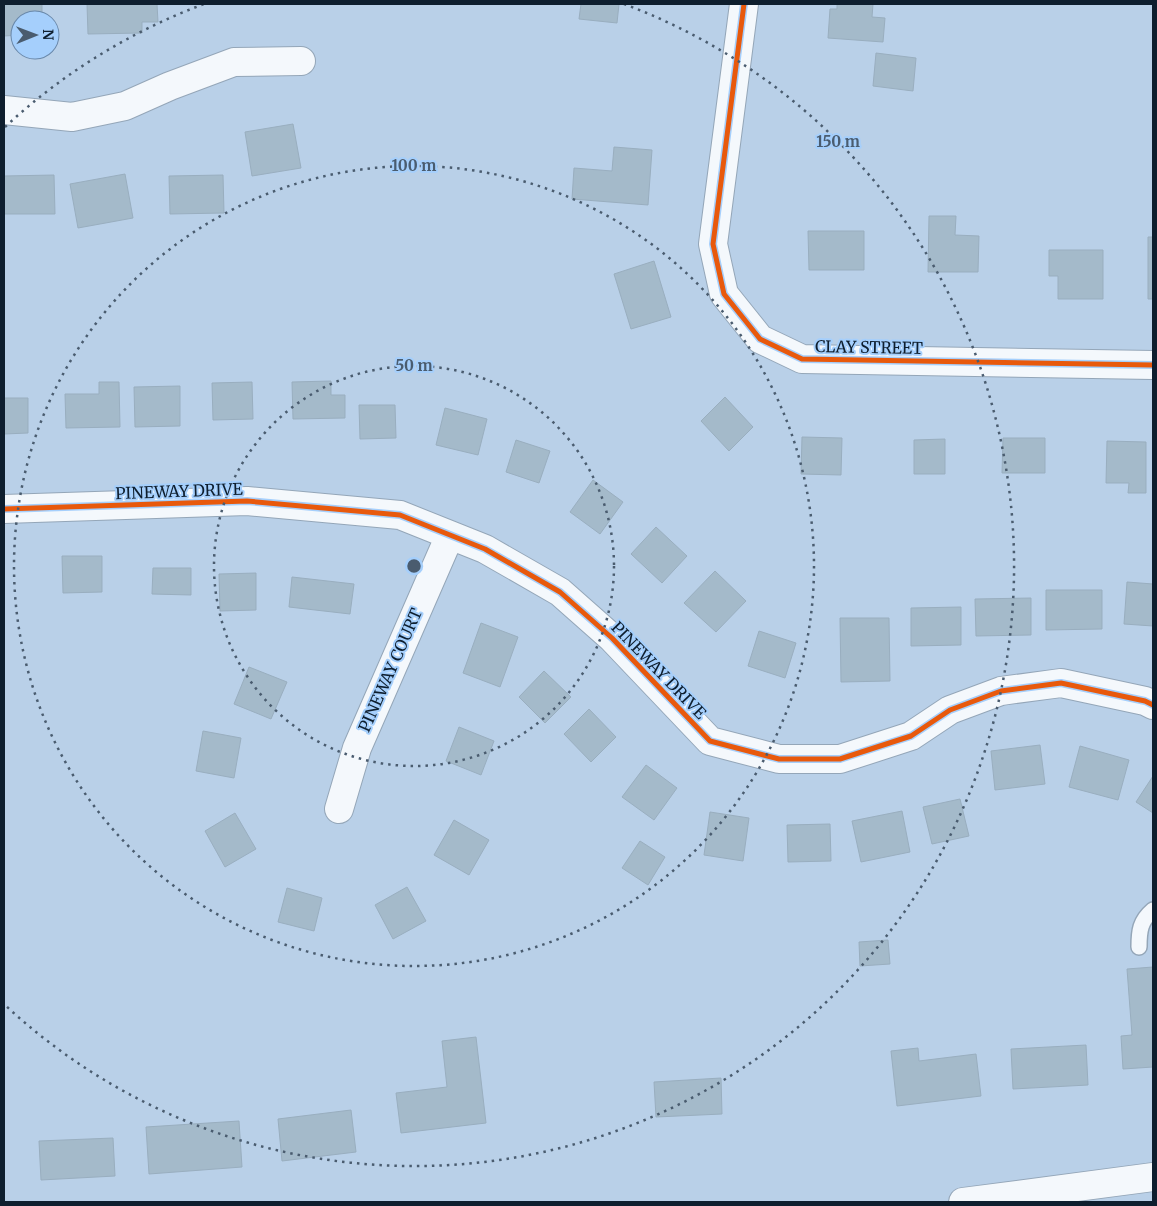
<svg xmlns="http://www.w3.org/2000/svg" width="1157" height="1206" viewBox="0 0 1157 1206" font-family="Merriweather,serif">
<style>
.building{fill:#a4baca;stroke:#99aebf}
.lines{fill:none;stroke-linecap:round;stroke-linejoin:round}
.service-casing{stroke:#94a6b8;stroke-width:18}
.minor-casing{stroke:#94a6b8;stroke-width:30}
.tertiary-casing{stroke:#94a6b8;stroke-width:30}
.service{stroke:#f4f8fc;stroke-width:15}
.minor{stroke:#f4f8fc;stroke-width:28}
.tertiary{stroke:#f4f8fc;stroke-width:28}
.cycleway-casing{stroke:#a5cffc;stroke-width:8}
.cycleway{stroke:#e8590c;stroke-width:5}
.ring{fill:none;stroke:#4a5c6f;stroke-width:2.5;stroke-dasharray:2.5 5}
.labels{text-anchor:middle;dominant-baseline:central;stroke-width:4;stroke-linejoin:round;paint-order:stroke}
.street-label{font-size:16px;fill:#0e1e2e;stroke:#a5cffc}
.centre{fill:#4a5c6f;stroke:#a5cffc;stroke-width:2.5}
.ring-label{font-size:15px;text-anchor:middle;font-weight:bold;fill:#4a5c6f;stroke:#a5cffc;stroke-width:4;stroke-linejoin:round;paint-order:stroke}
</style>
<rect width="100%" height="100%" fill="#b9d0e8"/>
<!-- building -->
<path class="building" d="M4,4H42V20H20V35L4,36Z
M87,4H157L158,22H142V33L88,34Z
M581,4H619L617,23L579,19Z
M837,4H873L872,17L885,18L883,42L828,38L830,9H837Z
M876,53L916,58L913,91L873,86Z
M293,124L301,168L252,176L245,132Z
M614,147L652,150L648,205L572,199L574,168L612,171Z
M125,174L133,218L78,228L70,184Z
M54,175L55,214H4V176Z
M223,175L224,213L170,214L169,176Z
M929,216H956L955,235L979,236L978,272H928Z
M808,231H864V270H809Z
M1148,237H1153V299H1148Z
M1049,250H1103V299H1058V276H1049Z
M654,261L671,317L631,329L614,274Z
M331,381V395H345V418L293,419L292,382Z
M99,382H119L120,427L66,428L65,394H99Z
M252,382L253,419L213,420L212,383Z
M180,386V426L135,427L134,387Z
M725,397L753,427L729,451L701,421Z
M4,398H28V433L4,434Z
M359,405H395L396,438L360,439Z
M445,408L487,419L478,455L436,445Z
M802,437L842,438L841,475L801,474Z
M1003,438H1045V473H1002Z
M945,439V474H914V440Z
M516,440L550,451L539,483L506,472Z
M1107,441L1146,442V493H1128L1129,483H1106Z
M593,480L623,502L600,534L570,512Z
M656,527L687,556L662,583L631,554Z
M62,556H102V592L63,593Z
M153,568H191V595L152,594Z
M715,571L746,601L716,632L684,603Z
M256,573V610L220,611L219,574Z
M292,577L354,584L350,614L289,607Z
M1127,582L1153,584V626L1124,624Z
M1046,590H1102V629L1046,630Z
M1031,598V635L976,636L975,599Z
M961,607V645L911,646V608Z
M840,618H889L890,681L841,682Z
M481,623L518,637L500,687L463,673Z
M759,631L796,643L785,678L748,666Z
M249,667L287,682L271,719L234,704Z
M544,671L571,697L545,723L519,697Z
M589,709L616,737L591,762L564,734Z
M459,727L494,741L481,775L446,761Z
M203,731L241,738L234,778L196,771Z
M1040,745L1045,784L995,790L991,751Z
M1080,746L1129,760L1118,800L1069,787Z
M646,765L677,788L654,820L622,797Z
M1153,776V813L1136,802Z
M960,799L969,836L932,844L923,807Z
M902,811L910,852L861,862L852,821Z
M710,812L749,818L743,861L704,855Z
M235,813L256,849L225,867L205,831Z
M454,820L489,840L469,875L434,855Z
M830,824L831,861L788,862L787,825Z
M640,841L665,857L648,885L622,868Z
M407,887L426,921L393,939L375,905Z
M287,888L322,898L314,931L278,922Z
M888,940L890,964L860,966L859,942Z
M1153,967V1067L1123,1069L1121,1036L1132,1035L1127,969Z
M476,1037L486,1123L401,1133L396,1093L447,1087L442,1041Z
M1086,1045L1088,1085L1013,1089L1011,1049Z
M918,1048L919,1061L976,1054L981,1096L897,1106L891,1051Z
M721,1078L722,1114L656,1117L654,1082Z
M351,1110L356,1152L282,1161L278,1119Z
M239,1121L242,1167L149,1174L146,1127Z
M113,1138L115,1176L41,1180L39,1141Z"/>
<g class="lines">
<defs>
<path id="service" d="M1139,947C1139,931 1140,921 1153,910"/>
<path id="minor" d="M744,4L713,244L724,294L760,339L802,359L1153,365
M4,110L72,117L125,106L170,86L234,62L301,61
M4,509L247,501L400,515L485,549L560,592L612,638L710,741L779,759H840L911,736L950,710L1001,691L1061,683L1145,701L1153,705
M339,809L357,748L450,535"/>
<path id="tertiary" d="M963,1202L1153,1177"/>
</defs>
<!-- service casing -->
<use href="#service" class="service-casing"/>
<!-- minor casing -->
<use href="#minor" class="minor-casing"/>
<!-- tertiary casing -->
<use href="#tertiary" class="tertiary-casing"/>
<!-- service -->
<use href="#service" class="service"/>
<!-- minor -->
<use href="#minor" class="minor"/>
<!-- tertiary -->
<use href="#tertiary" class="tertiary"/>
<defs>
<path id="cycleway" d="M744,4L713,244L724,294L760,339L802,359L1153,365
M4,509L247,501L400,515L485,549L560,592L612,638L710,741L779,759H840L911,736L950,710L1001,691L1061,683L1145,701L1153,705"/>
</defs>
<!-- cycleway casing -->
<use href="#cycleway" class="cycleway-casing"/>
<!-- cycleway -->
<use href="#cycleway" class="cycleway"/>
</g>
<!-- distance rings -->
<g class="ring">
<circle cx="414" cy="566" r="200"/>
<circle cx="414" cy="566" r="400"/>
<path d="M5 127A600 600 0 0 1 204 4M624 4A600 600 0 1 1 5 1005"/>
</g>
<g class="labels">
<!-- street labels -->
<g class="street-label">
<text transform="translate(869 347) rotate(1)">CLAY STREET</text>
<text transform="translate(179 491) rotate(-2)">PINEWAY DRIVE</text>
<text transform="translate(390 670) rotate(-66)">PINEWAY COURT</text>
<text transform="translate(659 670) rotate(46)">PINEWAY DRIVE</text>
</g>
</g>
<circle cx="414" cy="566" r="8" class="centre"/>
<g class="ring-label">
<text x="838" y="147">150 m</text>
<text x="414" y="171">100 m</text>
<text x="414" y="371">50 m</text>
</g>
<!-- border -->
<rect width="1157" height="1206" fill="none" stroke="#0e1e2e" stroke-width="10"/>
<!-- north arrow -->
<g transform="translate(35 35) rotate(89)"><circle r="24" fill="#a5cffc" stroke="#6988aa"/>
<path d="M0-4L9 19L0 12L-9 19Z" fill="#4a5c6f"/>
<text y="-8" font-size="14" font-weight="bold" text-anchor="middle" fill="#0e1e2e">N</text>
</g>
</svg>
